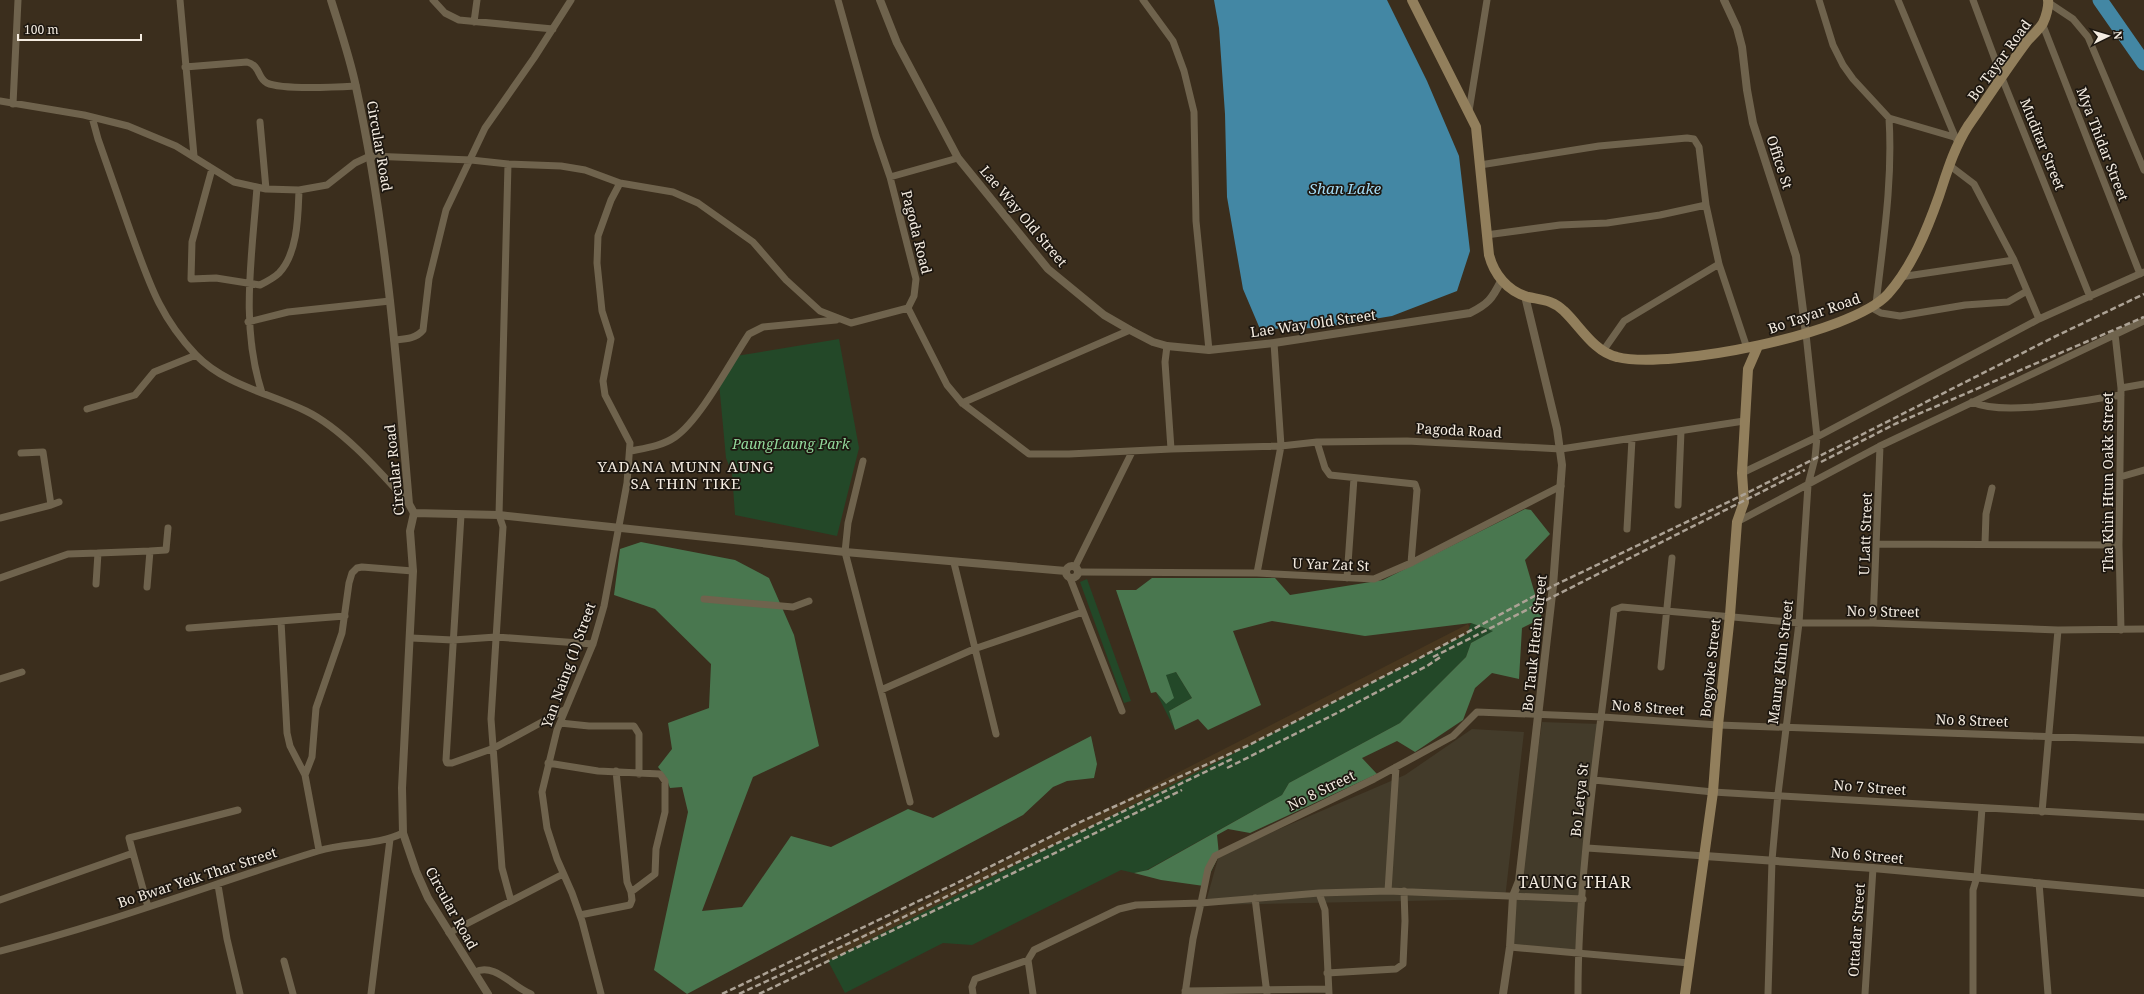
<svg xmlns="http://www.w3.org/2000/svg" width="2144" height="994" viewBox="0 0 2144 994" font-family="'Noto Serif',serif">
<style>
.commercial{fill:#433b2a}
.built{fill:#48371f}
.green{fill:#234828}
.forest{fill:#49774f}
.water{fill:#4387a4}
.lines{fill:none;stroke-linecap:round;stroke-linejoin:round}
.river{stroke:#4387a4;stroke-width:15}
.minor{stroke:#6f634d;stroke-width:7}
.tertiary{stroke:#6f634d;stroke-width:8}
.secondary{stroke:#927f5c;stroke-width:10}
.rail{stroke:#aca295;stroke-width:2.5;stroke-dasharray:6 3;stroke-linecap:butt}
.labels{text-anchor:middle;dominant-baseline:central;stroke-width:3.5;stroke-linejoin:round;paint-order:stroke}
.street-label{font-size:14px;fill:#f4ece1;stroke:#1d1710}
.park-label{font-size:14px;font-style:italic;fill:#92d89b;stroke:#1d1710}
.water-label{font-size:15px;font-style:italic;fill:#a4dbf5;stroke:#1d1710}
.neighbourhood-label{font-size:15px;letter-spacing:1px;fill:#f4ece1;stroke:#1d1710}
.quarter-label{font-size:16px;letter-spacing:1px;fill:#f4ece1;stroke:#1d1710}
</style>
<rect width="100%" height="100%" fill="#3b2e1d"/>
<!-- commercial -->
<path class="commercial" d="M1542,722L1600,724L1578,953L1510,947Z
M1472,729L1524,732L1505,899L1205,905L1219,855L1405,775Z"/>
<!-- built -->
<path class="built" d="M1468,624L1473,634L830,964L824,954Z"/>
<!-- green -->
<path class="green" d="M839,339L859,448L837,536L735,515L732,473L726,458L719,383L736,356Z
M1087,579L1131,701L1124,703L1080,582Z
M1471,623L1494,631L1471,643L1466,657L1400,723L1289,783L1282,795L1147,870L1134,873L1121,870L972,945L943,943L845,993L828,961L1467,634Z
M1176,672L1192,698L1169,711L1175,730L1156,692L1166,704V674Z"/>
<!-- forest -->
<path class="forest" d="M1525,509L1531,510L1550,534L1525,560L1542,618L1522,628L1519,679L1492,673L1475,688L1463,720L1415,752L1397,741L1362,758L1377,774L1250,833L1228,829L1217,835L1219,855L1204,886L1161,880L1134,873L1148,870L1282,795L1289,783L1400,723L1466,657L1471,643L1493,631L1471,623L1365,636L1272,621L1233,631L1261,705L1208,730L1198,719L1175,730L1169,711L1192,698L1176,672L1166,675L1174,698L1166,704L1156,692L1151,693L1116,590H1136L1152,578H1275L1290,595L1383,580Z
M641,542L735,560L769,578L794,635L819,746L753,777L702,911L742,907L791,836L831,847L908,809L933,818L1091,736L1097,764L1094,778L1067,781L1053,787L1023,815L687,994L654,970L688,812L682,787L670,788L666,777L658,767L672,749L668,723L709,708L711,664L655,609L614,595L620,549Z"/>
<!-- water -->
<path class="water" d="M1214,0H1387L1427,81L1459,156L1470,251L1457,291L1392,316L1319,328L1260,329L1243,289L1227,197L1225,114L1219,28Z"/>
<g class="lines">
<!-- river -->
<path class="river" d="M2100,0L2144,63"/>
<!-- minor -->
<path class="minor" d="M180,0L194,156
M433,0L445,13L459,20L553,29
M838,0L876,136L890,177L916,279L914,296L908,308L947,385L962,403L1029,454H1069L1171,449L1281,446L1317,442L1407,441L1561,449L1744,421
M1143,0L1173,41L1184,71L1194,112L1196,221L1209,350
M1819,0L1833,45L1843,65L1853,79L1889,118L1954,137
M1898,0L1956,139
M1973,0L2002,78L2090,297
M2049,3L2073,19L2088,37L2144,170
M474,22L477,0
M2042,23L2140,274
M185,67L247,62C261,66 257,78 267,83C282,90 338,87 356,86
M0,101L84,115L128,126L176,146L234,182L266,189L299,190L327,185L355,163L370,156L471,160L508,164L561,166L585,170L620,183L673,192L698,203L753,242L786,280L820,311L851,323L908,308
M13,104L18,0
M1469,111L1487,0
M92,117L98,139C109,170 120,202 131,233C149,282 159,316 196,355C225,385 269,393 306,411C343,429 381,473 409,504
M260,122L266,189
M508,164L499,515L503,527L491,719L502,868L511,901
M1480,165L1599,146L1687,138L1694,139L1699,147L1706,205L1719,264L1747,348
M1949,165L1974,184L2014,260L2039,319
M212,169L192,242L191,279L216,278L260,285C266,282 274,278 279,273C298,253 298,216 299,190
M890,177L958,158
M257,187C252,257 240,325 262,393
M1486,235L1560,225L1607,223L1660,215L1706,205
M1900,277L2014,260
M1876,304C1883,242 1893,181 1889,118
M1872,308L1881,313L1900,316L1965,305L2008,302L2027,291
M248,322L288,312L390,301
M2115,334L2121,388L2119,545L2121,630
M394,340C404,339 416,339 423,330L429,279L446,210L485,128L534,58L571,0
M1167,346L1165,362L1171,449
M1603,351L1624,321L1719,264
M2121,388L2144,384
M1972,402C2005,417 2084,400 2121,395
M962,403L1130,330
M87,409L135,395L154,372L196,355
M1317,442L1325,468L1330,475L1415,484L1417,490L1411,563
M631,451C646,448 662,446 675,437C700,420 731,361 749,334L763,327L836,320
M21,453L43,452L51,505L59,502
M863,461L848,523L845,552L910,802
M1742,473L1817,437L2039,319L2144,272
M2120,477L2144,470
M1678,505L1681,431
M461,515L446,760L447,763H452L494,748L564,710
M0,518L51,505
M1737,522L1880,446L2144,321
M1627,529L1632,439
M1985,543L1986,514L1992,488
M1878,544L2119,545
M954,563L996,734
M1075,567L1132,452
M1079,572L1257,573L1374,579L1411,563L1561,486
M1257,573L1281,446L1274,343
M0,578L68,554L98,553
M1070,578L1122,711
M1347,578L1354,478
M96,584L98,553L150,551
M147,587L150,551L166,550L168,528
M704,599L793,607L809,601
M281,621L287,733L290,746L305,775
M1873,623L1880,446
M189,628L345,616
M411,638L453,640L496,637L593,644
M1661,667L1672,558
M0,679L22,672
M881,690L974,649L1083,612
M560,723L589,726H634L639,734V774
M548,763L598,771L660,774L665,781V812L656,849L655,874L631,892L632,900L630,905L580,915
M616,771L627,882L631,892
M1594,780L1713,792L2144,817
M2042,812L2058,630
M1587,848L1705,856
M319,850L305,775L312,757L316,708L342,633L349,583L352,573L357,568L362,567L413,571
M133,853L148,907
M2039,883L2048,994
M218,885L227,939L240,994
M1388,891L1396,767
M1319,893L1325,910L1329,994
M1255,898L1267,994
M0,900L133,853L129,838L238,810
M449,933L563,874
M1510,947L1689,963
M0,951C108,924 212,884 318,851C346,842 376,846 403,833
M284,961L293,994
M475,972C494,962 513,987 531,994
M1327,973L1396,969L1403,964L1405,921L1404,891
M1185,991L1328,989
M371,994L390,839
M601,994L582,921L572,893L557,859L547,828L542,792L557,730L593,644L604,606L627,483L630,443L605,395L603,381L611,339L602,311L597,263L598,236L611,200L620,183
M973,994L972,987L975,979L1028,960
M1033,994L1028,960L1034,950L1119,909L1136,905L1201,903L1208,869L1215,856L1374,779L1453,736L1477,712L1603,717L1718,725L2144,740
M1185,994L1193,939L1201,903L1319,893L1388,891L1583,899
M1578,994C1578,866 1600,737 1614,610L1622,607L1799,623H1873L2058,630L2144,629
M1768,994L1772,860L1778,794L1799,623L1808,485L1815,458L1817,437L1806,334
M1865,994L1873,868
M1973,994V890L1977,877L1982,808"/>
<!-- tertiary -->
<path class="tertiary" d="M331,0C340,29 350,58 356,87C386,224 397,364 409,504L414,513L410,531L413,571L402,788L403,833L416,871L428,898L488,994
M880,0L897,43L958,158L1048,269L1104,315L1130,330L1153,342L1167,346L1209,350L1274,343L1470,313C1488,304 1492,299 1501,281
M1724,0L1737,28L1742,47L1747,90L1753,123L1796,256L1806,334
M414,513L499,515L845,552L1066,571
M1066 572a6 6 0 1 1 12 0a6 6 0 1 1-12 0Z
M1705,856L1873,868L2144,893
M1503,994L1510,947L1513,896L1519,881L1553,586L1562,465L1557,429L1525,296"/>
<!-- secondary -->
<path class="secondary" d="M1412,0L1476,127L1489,255C1494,274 1507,291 1528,297C1542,300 1553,300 1564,311C1580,326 1594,352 1617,357C1669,370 1852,334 1888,294C1912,267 1927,230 1939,196C1947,172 1954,148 1968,126C1987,99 2005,71 2025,44C2030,37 2038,31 2043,23C2046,17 2049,6 2048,0
M1685,994L1713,792L1718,725L1730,615L1737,522L1744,502L1742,473L1748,369L1758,346"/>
<!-- rail -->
<path class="rail" d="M1821,462L1895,424L2144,317
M1433,657L1805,470
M1227,768L1337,713L1427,666L1442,656
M722,994L959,882L1074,825L1247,746L1416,660L1553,586L1745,494L2052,338L2144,294
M739,994L860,938L1232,759
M759,994L1051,855L1182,790"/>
</g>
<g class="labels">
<!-- street labels -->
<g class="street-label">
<text transform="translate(1999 60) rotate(-54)">Bo Tayar Road</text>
<text transform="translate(2043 144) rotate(68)">Muditar Street</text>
<text transform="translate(2103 144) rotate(69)">Mya Thidar Street</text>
<text transform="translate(380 146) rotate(80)">Circular Road</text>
<text transform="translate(1780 162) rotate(72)">Office St</text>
<text transform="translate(1024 216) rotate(50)">Lae Way Old Street</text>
<text transform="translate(917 232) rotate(76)">Pagoda Road</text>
<text transform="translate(1814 313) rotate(-19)">Bo Tayar Road</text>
<text transform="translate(1313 323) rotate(-8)">Lae Way Old Street</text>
<text transform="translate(1459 430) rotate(3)">Pagoda Road</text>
<text transform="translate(394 470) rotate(-96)">Circular Road</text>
<text transform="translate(2107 482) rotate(-90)">Tha Khin Htun Oakk Street</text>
<text transform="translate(1865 534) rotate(-88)">U Latt Street</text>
<text transform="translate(1331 564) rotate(2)">U Yar Zat St</text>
<text transform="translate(1883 611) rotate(1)">No 9 Street</text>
<text transform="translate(1534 643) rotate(-84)">Bo Tauk Htein Street</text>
<text transform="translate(1780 662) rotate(-83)">Maung Khin Street</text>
<text transform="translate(568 665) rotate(-70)">Yan Naing (1) Street</text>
<text transform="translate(1710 668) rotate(-84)">Bogyoke Street</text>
<text transform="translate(1648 707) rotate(4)">No 8 Street</text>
<text transform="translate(1972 720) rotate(2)">No 8 Street</text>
<text transform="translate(1870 787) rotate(4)">No 7 Street</text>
<text transform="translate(1321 790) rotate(-26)">No 8 Street</text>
<text transform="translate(1579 800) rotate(-84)">Bo Letya St</text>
<text transform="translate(1867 855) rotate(5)">No 6 Street</text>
<text transform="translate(197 877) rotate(-18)">Bo Bwar Yeik Thar Street</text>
<text transform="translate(452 908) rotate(61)">Circular Road</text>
<text transform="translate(1856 930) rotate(-86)">Ottadar Street</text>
</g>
<!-- park labels -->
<g class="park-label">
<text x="791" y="443">PaungLaung Park</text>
</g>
<!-- water labels -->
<g class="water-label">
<text x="1345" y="188">Shan Lake</text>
</g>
<!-- neighbourhood labels -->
<g class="neighbourhood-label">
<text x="686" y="466">YADANA MUNN AUNG<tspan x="686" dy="17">SA THIN TIKE</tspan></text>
</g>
<!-- quarter labels -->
<g class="quarter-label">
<text x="1575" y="882">TAUNG THAR</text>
</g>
</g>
<!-- north arrow -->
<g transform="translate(2108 36) rotate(85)" stroke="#1d1710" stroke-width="3" paint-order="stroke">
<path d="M0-3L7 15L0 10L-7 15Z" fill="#f4ece1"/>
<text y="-6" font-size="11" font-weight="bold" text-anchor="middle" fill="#f4ece1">N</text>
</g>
<!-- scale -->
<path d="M18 34v6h123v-6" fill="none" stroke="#f4ece1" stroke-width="2"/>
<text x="24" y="34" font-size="12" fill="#f4ece1" stroke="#1d1710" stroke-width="3" paint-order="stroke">100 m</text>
</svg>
